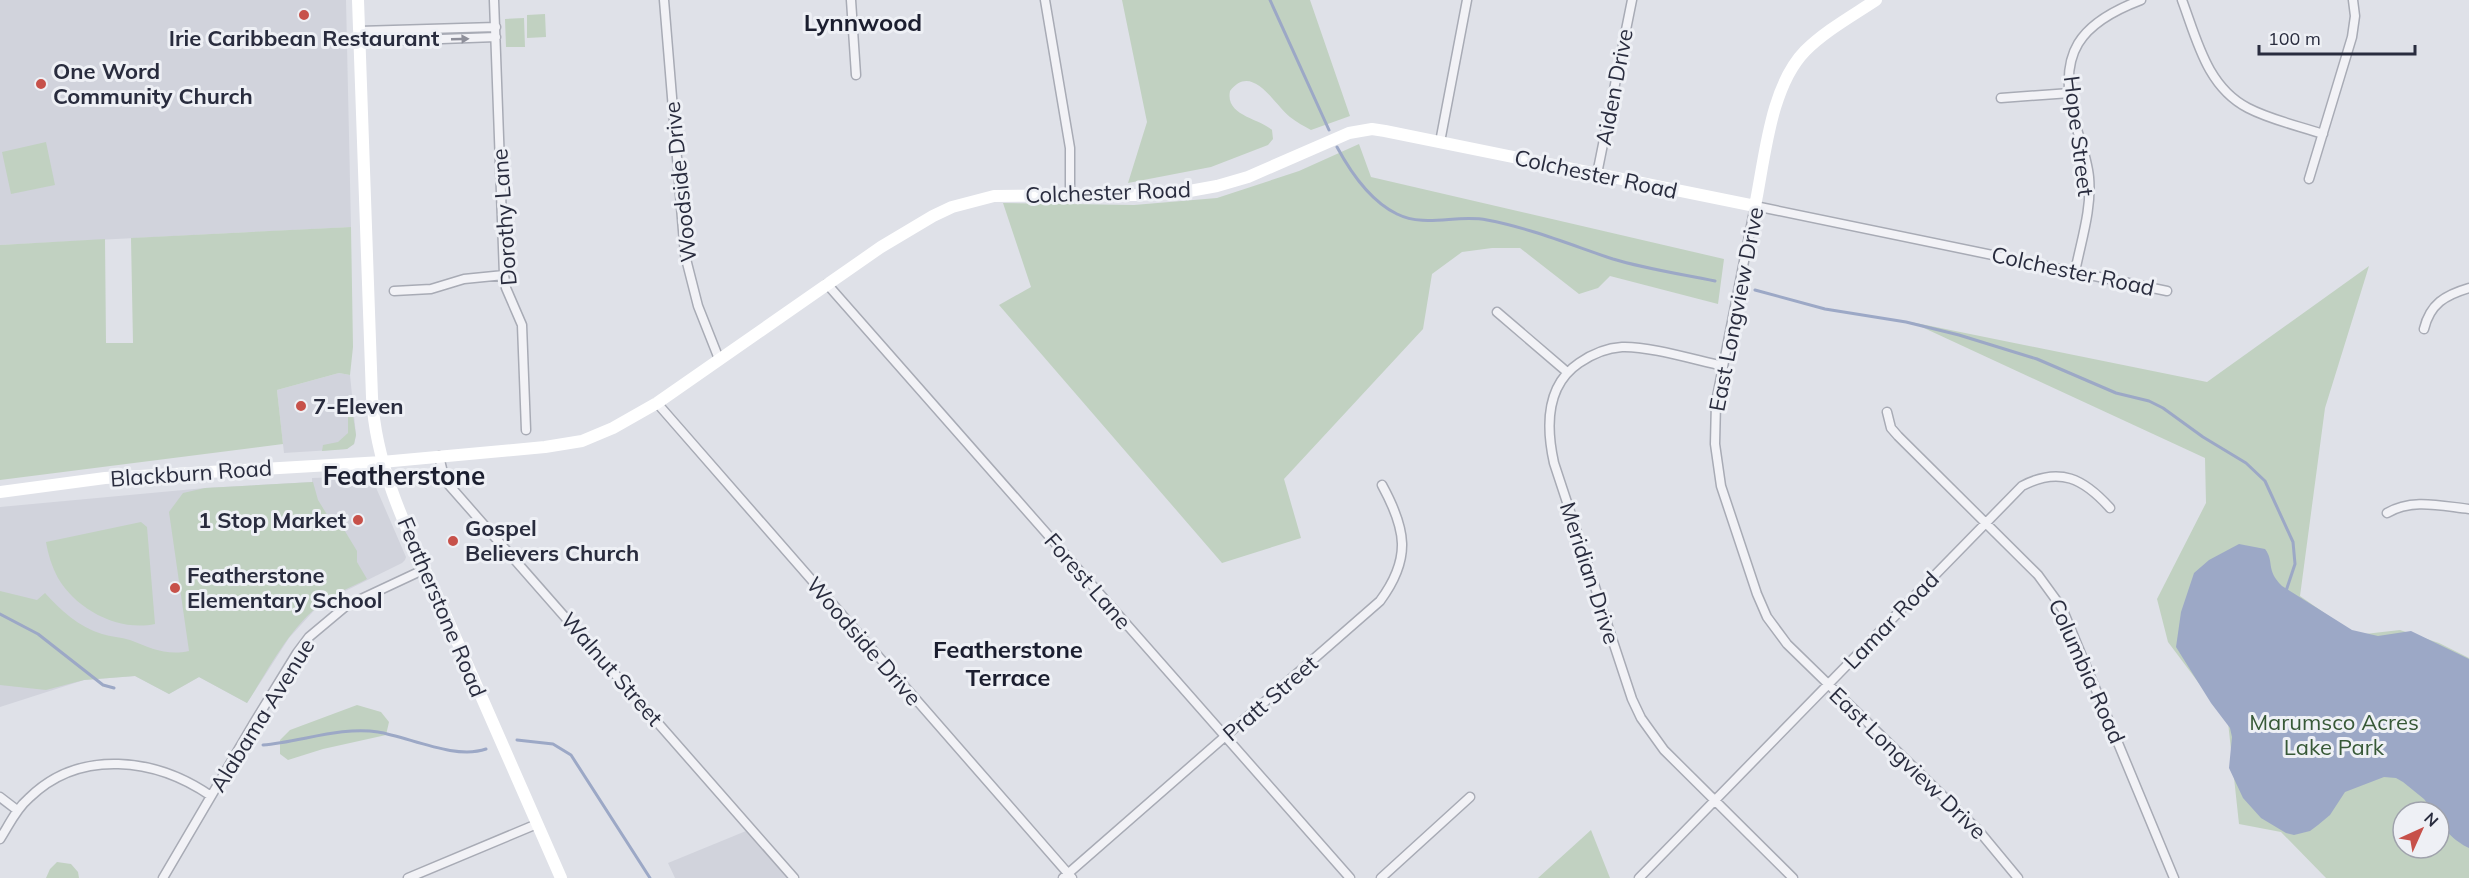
<svg xmlns="http://www.w3.org/2000/svg" width="2469" height="878" viewBox="0 0 2469 878" font-family="Mulish,sans-serif">
<style>
.built{fill:#d1d3dc}
.green{fill:#c1d1c1;fill-rule:evenodd}
.water{fill:#9ca8c6}
.lines{fill:none;stroke-linecap:round;stroke-linejoin:round}
.stream{stroke:#9ca8c6;stroke-width:3}
.street-casing{stroke:#a8abb5;stroke-width:11}
.street{stroke:#f2f2f6;stroke-width:8}
.secondary{stroke:#fff;stroke-width:12}
.oneway{fill:#8e8f9a}
.poi-dot{fill:#c7514a;stroke:#eef0f5;stroke-width:2}
.labels{text-anchor:middle;dominant-baseline:central;stroke-width:6;stroke-linejoin:round;paint-order:stroke}
.poi-label{font-size:22px;font-weight:bold;fill:#292c3e;stroke:#eef0f5;text-anchor:start}
.street-label{font-size:22px;fill:#292c3e;stroke:#eef0f5}
.park-label{font-size:22px;fill:#375937;stroke:#eef0f5}
.neighbourhood-label{font-size:24px;font-weight:bold;fill:#1b1e2f;stroke:#eef0f5}
.quarter-label{font-size:26px;font-weight:bold;fill:#1b1e2f;stroke:#eef0f5}
</style>
<rect width="100%" height="100%" fill="#dfe1e8"/>
<!-- built -->
<path class="built" d="M0,0H346L351,227L0,245Z
M339,373L350,375L356,435L354,444L347,449L284,453L277,390Z
M371,476L406,557L405,560L402,563L321,603L289,638L247,703L199,677L169,694L135,676L84,680L0,707V507L205,488L312,482V478Z
M746,831L787,878H675L668,863Z"/>
<!-- green -->
<path class="green" d="M1122,0H1310L1350,116L1311,130C1304,126 1296,122 1290,117C1274,104 1252,62 1230,91C1225,116 1259,118 1272,130L1273,139L1268,145L1211,167L1128,183L1147,122Z
M545,14L546,37L527,38V15Z
M524,18L525,47H506L505,19Z
M46,142L55,185L11,194L2,152Z
M1359,144L1371,177L1724,259L1718,304L1610,276L1598,288L1579,294L1520,248H1492L1462,252L1432,274L1423,329L1284,479L1301,538L1222,563L999,305L1031,287L1003,203L1134,205L1217,198L1299,171Z
M351,227L353,347L350,375L339,373L277,390L283,444L0,480V245L105,239L106,343H133L131,238Z
M2369,266L2325,408L2300,596L2356,635L2400,630L2439,643L2469,658V878H2326L2281,832L2239,824L2228,722L2168,642L2157,599L2206,503L2205,458L1911,322L2207,382ZM2403,812H2439V848H2403Z
M352,409L356,435L354,444L347,449L322,451L323,445L338,442L348,433V413Z
M313,482L318,500L331,521L337,518L357,551V562L367,579C352,587 335,593 322,603C289,628 269,669 247,703L199,677L169,694L135,676L84,680L46,690L0,685V591L37,600L45,593C60,610 79,627 102,634C111,637 121,637 130,640C150,648 167,656 189,651L169,512L183,493L205,488Z
M141,522L147,527L155,624C118,632 76,609 58,578C52,567 48,554 46,542Z
M357,705L381,712L389,722L386,735L323,749L288,760L280,754V740L290,730Z
M1591,830L1610,878H1538Z
M57,862L71,864L78,872L79,878H46L50,869Z"/>
<!-- water -->
<path class="water" d="M2239,544L2265,549C2275,562 2265,569 2282,586L2352,630L2378,636L2411,631L2469,659V848C2456,842 2439,828 2439,812H2434L2424,799L2403,782L2396,778L2384,777L2345,792L2330,815L2318,825L2310,831L2294,835L2286,833L2261,818L2243,798L2229,768L2232,737L2230,728L2211,703L2176,647L2181,612L2194,573L2209,560Z"/>
<g class="lines">
<!-- stream -->
<path class="stream" d="M1270,0L1329,130
M1337,147C1351,173 1370,201 1397,214C1425,228 1457,214 1487,220C1530,228 1571,245 1613,259C1646,269 1681,274 1715,281
M1755,290L1825,309L1906,322L1959,335L2037,359L2116,393L2149,401L2163,408L2203,437L2246,463L2265,481L2293,542L2295,564L2286,591
M0,614L38,634L103,685L114,688
M517,740L553,744L571,755L650,878
M263,745C300,742 342,726 378,732C409,737 455,760 486,749"/>
<defs>
<path id="street" d="M494,0L504,275L506,288L522,325L526,430
M664,0L685,255L698,306L719,359
M851,0L856,75
M1045,0L1070,148V196
M2182,0C2197,40 2207,87 2248,108C2271,120 2299,126 2323,134
M359,31L496,27
M360,42L496,37
M2001,98L2070,93
M1440,142L1467,0
M1597,174L1632,0
M2309,179L2352,37L2355,16L2353,0
M2075,272C2081,241 2092,209 2089,177C2087,157 2079,138 2074,119C2057,53 2080,23 2141,0
M827,284L1350,878
M394,291L431,289L464,279L504,275
M1497,312L1567,372
M2424,329C2430,304 2445,295 2469,288
M1723,366C1695,360 1649,346 1622,347C1606,348 1592,354 1579,363C1545,386 1546,427 1554,463L1632,699L1641,718L1664,750L1793,878
M657,403L1072,878
M1887,412L1891,428L1898,436L2038,575L2062,608L2174,878
M439,456L444,477L449,485L794,878
M2387,513C2412,498 2441,506 2469,509
M0,797L17,810
M0,839C9,825 16,809 29,798C80,748 156,758 211,796
M163,878L254,723L297,653L309,637L346,606L425,569
M408,878L537,824
M1063,878L1380,601C1412,558 1406,529 1382,485
M1381,878L1470,797
M1639,878L2022,486C2060,466 2084,479 2110,508
M2018,878L1979,831L1787,644L1767,617L1757,594L1721,486L1715,444L1716,402L1755,206L2167,291"/>
</defs>
<!-- street casing -->
<use href="#street" class="street-casing"/>
<!-- street -->
<use href="#street" class="street"/>
<!-- secondary -->
<path class="secondary" d="M358,0L372,397C376,475 415,546 446,616C484,703 523,791 561,878
M0,492L105,478L382,462L545,447L582,441L613,428L657,403L881,247L933,216L952,207L994,196L1136,195L1184,192L1217,186L1248,177L1349,133L1372,129L1385,131L1755,206C1765,158 1770,87 1805,51C1825,31 1852,16 1876,0"/>
</g>
<!-- one-way arrows -->
<defs><path id="oneway-solid" d="M-6-.8H1V-3.2L6.5 0L1 3.2V.8H-6Z" transform="scale(1.5)"/></defs>
<use class="oneway" href="#oneway-solid" transform="translate(460 39) rotate(-2)"/>
<!-- markers -->
<g class="poi-dot">
<circle cx="304" cy="15" r="6"/>
<circle cx="41" cy="84" r="6"/>
<circle cx="301" cy="406" r="6"/>
<circle cx="358" cy="520" r="6"/>
<circle cx="453" cy="541" r="6"/>
<circle cx="175" cy="588" r="6"/>
</g>
<g class="labels">
<!-- poi labels -->
<g class="poi-label">
<text x="304" y="38" text-anchor="middle">Irie Caribbean Restaurant</text>
<text x="53" y="71">One Word<tspan x="53" dy="25">Community Church</tspan></text>
<text x="313" y="406">7-Eleven</text>
<text x="346" y="520" text-anchor="end">1 Stop Market</text>
<text x="465" y="528">Gospel<tspan x="465" dy="25">Believers Church</tspan></text>
<text x="187" y="575">Featherstone<tspan x="187" dy="25">Elementary School</tspan></text>
</g>
<!-- street labels -->
<g class="street-label">
<text transform="translate(1614 87) rotate(-79)">Aiden Drive</text>
<text transform="translate(2079 136) rotate(83)">Hope Street</text>
<text transform="translate(1596 174) rotate(12)">Colchester Road</text>
<text transform="translate(680 182) rotate(-96)">Woodside Drive</text>
<text transform="translate(1108 192) rotate(-2)">Colchester Road</text>
<text transform="translate(504 217) rotate(-94)">Dorothy Lane</text>
<text transform="translate(2073 271) rotate(12)">Colchester Road</text>
<text transform="translate(1736 309) rotate(-79)">East Longview Drive</text>
<text transform="translate(191 473) rotate(-4)">Blackburn Road</text>
<text transform="translate(1590 573) rotate(72)">Meridian Drive</text>
<text transform="translate(1088 581) rotate(49)">Forest Lane</text>
<text transform="translate(442 607) rotate(67)">Featherstone Road</text>
<text transform="translate(1891 620) rotate(-46)">Lamar Road</text>
<text transform="translate(864 641) rotate(49)">Woodside Drive</text>
<text transform="translate(612 669) rotate(49)">Walnut Street</text>
<text transform="translate(2087 671) rotate(66)">Columbia Road</text>
<text transform="translate(1270 698) rotate(-41)">Pratt Street</text>
<text transform="translate(262 715) rotate(-58)">Alabama Avenue</text>
<text transform="translate(1908 763) rotate(44)">East Longview Drive</text>
</g>
<!-- park labels -->
<g class="park-label">
<text x="2334" y="722">Marumsco Acres<tspan x="2334" dy="25">Lake Park</tspan></text>
</g>
<!-- neighbourhood labels -->
<g class="neighbourhood-label">
<text x="863" y="22">Lynnwood</text>
<text x="1008" y="649">Featherstone<tspan x="1008" dy="28">Terrace</tspan></text>
</g>
<!-- quarter labels -->
<g class="quarter-label">
<text x="404" y="475">Featherstone</text>
</g>
</g>
<!-- north arrow -->
<g transform="translate(2421 830) rotate(45)"><circle r="28" fill="#eef0f5" stroke="#9fa2ac" stroke-width="1.5"/>
<path d="M0-4.5L10 22L0 15L-10 22Z" fill="#c7514a"/>
<text y="-9" font-size="16" font-weight="bold" text-anchor="middle" fill="#292c3e">N</text>
</g>
<!-- scale -->
<path d="M2259 45v9h156v-9" fill="none" stroke="#292c3e" stroke-width="3"/>
<text x="2268" y="45" font-size="18" fill="#292c3e" stroke="#eef0f5" stroke-width="4.5" paint-order="stroke">100 m</text>
</svg>
